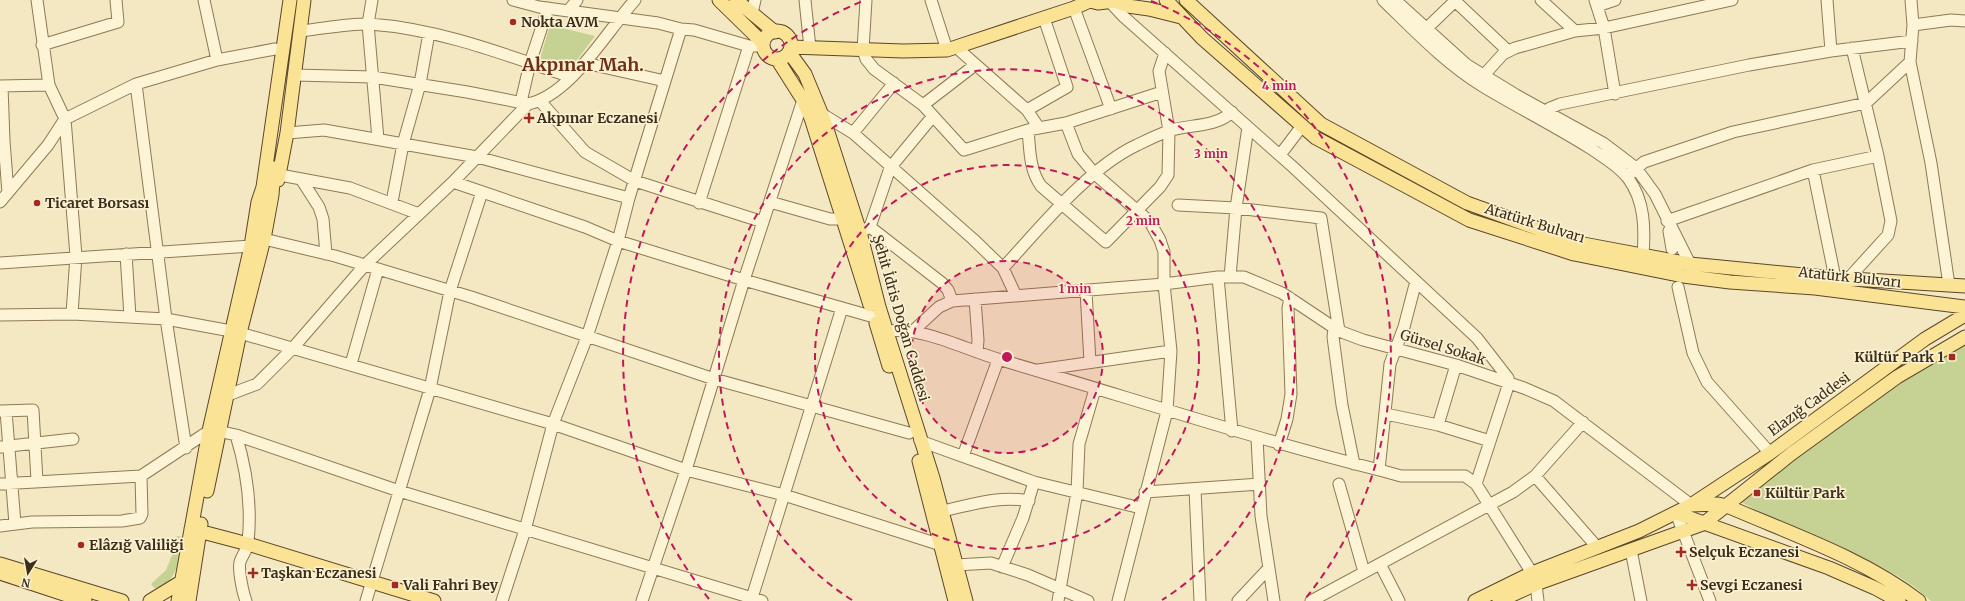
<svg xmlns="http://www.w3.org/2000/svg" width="1965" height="601" viewBox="0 0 1965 601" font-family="Merriweather,serif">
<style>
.green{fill:#c6d293}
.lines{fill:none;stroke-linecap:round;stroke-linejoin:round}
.minor-casing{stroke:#8f7956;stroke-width:13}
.major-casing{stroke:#5c462b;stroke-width:15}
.minor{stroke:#fcf4d5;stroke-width:11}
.major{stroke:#fae394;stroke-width:13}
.ring{fill:none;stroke:#c2185b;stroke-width:2;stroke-dasharray:7 5}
.poi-dot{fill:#a5291f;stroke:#f9f1d1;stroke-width:1.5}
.labels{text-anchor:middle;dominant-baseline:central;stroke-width:3.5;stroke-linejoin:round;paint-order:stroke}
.poi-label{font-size:14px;font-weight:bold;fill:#3d2e1c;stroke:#f9f1d1;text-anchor:start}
.street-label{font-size:14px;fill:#3d2e1c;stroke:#f9f1d1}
.district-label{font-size:18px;font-weight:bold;fill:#6e3016;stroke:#f9f1d1}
.centre{fill:#c2185b;stroke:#f9f1d1;stroke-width:2}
.ring-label{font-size:12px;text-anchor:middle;font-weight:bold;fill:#c2185b;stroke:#f9f1d1;stroke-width:3.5;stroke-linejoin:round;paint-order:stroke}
</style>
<rect width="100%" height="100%" fill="#f3e8c1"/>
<!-- green -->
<path class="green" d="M550,25L595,36L568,72L539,62Z
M1965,342V601H1931C1902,573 1864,559 1827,543C1798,530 1769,517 1741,502L1827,430L1911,372Z
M177,536L183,537C180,554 177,588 154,588L151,584L166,570L173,553L172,543Z"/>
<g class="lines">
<defs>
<path id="minor" d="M37,0L49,85L65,119L76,256L72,314
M204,0L217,60
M372,0L368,24L378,139
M513,0L539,7L658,23L681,29L694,30L749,46H763
M805,0L810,48
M866,0L863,50L866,59L874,69L923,105L964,150L1028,130L1066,123L1162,92
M931,0L947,50
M1383,0C1415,31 1445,63 1484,87C1519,108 1555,126 1590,148C1603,157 1618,165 1628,178C1645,201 1645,229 1643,256
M1395,0L1467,65L1516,95L1603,143L1636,168L1655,194L1690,264
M1454,0L1508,51
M1541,0L1575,31
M1595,0L1604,28L1615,94
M1827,0L1831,51
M1110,2L1124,17L1293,167L1477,338L1508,378L1509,383L1476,484
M1597,6L1615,0
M1074,8L1111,109
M569,10L577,0
M752,13L755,0
M1913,25L1951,20L1965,21
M1426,29L1455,1
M300,31C322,29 349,23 370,24C440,29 506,55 571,77
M42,45L118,22L116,0
M957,48L1027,110L1039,128
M1852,48L1878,156
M1910,62L1931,163L1949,285
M585,63L665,81
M295,75L373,77L467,92L528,104
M1483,76L1503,54L1515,48L1575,31L1604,28L1732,0
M136,84L166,319L186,448
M0,86L49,85
M540,101L585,152L635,181L763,222
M521,102L530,63L548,8
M923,105L975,65
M1027,110L1067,87L1044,18
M822,114L853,133L973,239L1003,268L1016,296
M1541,115L1550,108L1560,104L1749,65L1831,51L1912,41
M1066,123L1078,154L1094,173L1150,222L1160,240L1164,252V284L1171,351L1167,411L1118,601
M1028,130C1030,149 1029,169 1041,186L1106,242L1160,187L1168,175L1169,131L1159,71L1165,53
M287,133L324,130L477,157L629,198
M853,133L894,83
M0,141H4L2,86
M4,141L8,193
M1280,155L1302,126
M1813,170L1835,278
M1631,173L1644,162L1733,132L1866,103L1910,62L1913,25L1911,0
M280,175L350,188L419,214
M301,179L319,207L323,219L326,254
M453,182L585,227L618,241L744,280L874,317
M0,202L48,145L65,119L136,84L217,60L275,49
M392,202L403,144L420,84L429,33
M770,202L830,219H844
M699,203L749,46
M1178,205L1236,208L1321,218L1339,331
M1667,221L1813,170L1878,156L1891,221L1888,235L1848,279
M870,227L942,283L948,290L952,301
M1669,231L1672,249
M860,232L870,227L890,168L933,116
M264,239L335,256L471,297L714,379L909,433
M126,254L130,317
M0,263L251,246
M1003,268C1040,228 1088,168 1137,145C1147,140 1158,135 1168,131C1189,124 1215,128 1232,112
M1218,277L1232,431
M1230,277L1236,208L1248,127
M1678,287L1693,353L1707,382L1770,453
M1086,291L1090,362
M975,299L978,340L977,352
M0,315L72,314L166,319L231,331
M1334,328L1333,337L1342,405L1354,464
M888,331C924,327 966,350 1001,360C1128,397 1254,439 1383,471L1401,476H1465L1476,484L1532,573
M913,331L939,307L952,301L1164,284L1218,277H1244L1282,293L1339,331L1363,340L1456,365L1524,388L1554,401L1691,505
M240,333L553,424L686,470L784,495L941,545
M351,364L378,269
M1038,370L1171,351
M228,395L257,384L292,349L365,265L453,182L528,104C571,95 606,32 635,0
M1,411L33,410L37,481
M6,411L15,524
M1386,414L1438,425L1490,441
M1438,425L1456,365
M218,431L236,435L399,491L762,601
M236,435C247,471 252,505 248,542C248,549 242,555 240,562C238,570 243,593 246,601
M1257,438L1261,516L1274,601
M920,441L1034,482L1141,508
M1279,445L1287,419L1291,394L1288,308L1290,298
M0,447L73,439
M963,456L998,360
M1379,470L1390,364L1404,327L1416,281
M1535,476L1597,547
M0,484L141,476L209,431
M1339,484L1364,572
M1195,489L1200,601
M1145,492L1260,484
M942,511C971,505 999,495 1029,501
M1676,513L1710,601
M0,526L32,522L122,521L140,518L142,514L141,476
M1631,550L1641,601
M1380,564L1399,601
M956,565L991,563L1028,575L1088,601
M1002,567L1023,518L1034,482
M1536,584L1538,601
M366,601L430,389L450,291L482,192
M502,601L525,530L553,424L587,337L618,241L629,198L681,29
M642,601L686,470L744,280L803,100
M751,601L842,308
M1058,601L1077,492L1079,444L1095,389
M1238,601L1268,569
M1311,601L1513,492L1535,476L1583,422"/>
<path id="major" d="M719,0L763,43
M736,0L775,32
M1166,0L1202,38L1316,138L1469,220L1574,254L1683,276L1730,282L1815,288L1965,307
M1186,0L1321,124L1467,203L1578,243L1690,264L1835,278L1965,286
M1090,1L1098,3L1122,0
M1115,1L1128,6L1149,9L1181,17
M763 45a14 14 0 1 1 28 0a14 14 0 1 1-28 0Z
M791,47L903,51L947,50L1074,8L1092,0
M789,52L805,74L824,120L860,232L879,307L933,478L966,601
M777,59L803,100L811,118L870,305
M278,180L287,133L304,0
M876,323L889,366
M919,461L955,601
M207,491L240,333L264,239L272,195L274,168
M1691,505L1718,504L1727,506C1791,534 1863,558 1919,601
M1676,513L1829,568L1875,588L1899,601
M191,529L248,544L434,601
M0,564L122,601
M0,573L85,601
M150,601L181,582
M178,601L209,431L251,246L258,202L263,187L290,0
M189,601L201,524
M1475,601L1532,573L1639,531L1691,505L1770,453L1925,339L1965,315
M1499,601L1536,584L1703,524L1791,454L1897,377L1965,337"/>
</defs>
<!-- minor casing -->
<use href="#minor" class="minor-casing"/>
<!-- major casing -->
<use href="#major" class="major-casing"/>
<!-- minor -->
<use href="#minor" class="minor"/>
<!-- major -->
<use href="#major" class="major"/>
</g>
<!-- distance rings -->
<circle cx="1007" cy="357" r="96" fill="#c2185b" fill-opacity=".12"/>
<g class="ring">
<circle cx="1007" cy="357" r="96"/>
<circle cx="1007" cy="357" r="192"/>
<path d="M852 600A288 288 0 1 1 1162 600"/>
<path d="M709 599A384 384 0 0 1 863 1M1151 1A384 384 0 0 1 1305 599"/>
</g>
<!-- markers -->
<g class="poi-dot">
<circle cx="513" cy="22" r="4"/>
<path d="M527 112h4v4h4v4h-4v4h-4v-4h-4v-4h4z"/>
<circle cx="37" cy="203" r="4"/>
<rect x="1948" y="353" width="8" height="8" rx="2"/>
<rect x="1753" y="489" width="8" height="8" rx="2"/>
<circle cx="81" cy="545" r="4"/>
<path d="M1679 546h4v4h4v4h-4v4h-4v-4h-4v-4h4z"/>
<path d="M251 567h4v4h4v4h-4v4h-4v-4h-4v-4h4z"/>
<rect x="391" y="581" width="8" height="8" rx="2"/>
<path d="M1690 579h4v4h4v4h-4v4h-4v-4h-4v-4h4z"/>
</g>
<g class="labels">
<!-- poi labels -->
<g class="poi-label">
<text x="521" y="22">Nokta AVM</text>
<text x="537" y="118">Akpınar Eczanesi</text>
<text x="45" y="203">Ticaret Borsası</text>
<text x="1944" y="357" text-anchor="end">Kültür Park 1</text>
<text x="1765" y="493">Kültür Park</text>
<text x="89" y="545">Elâzığ Valiliği</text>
<text x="1689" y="552">Selçuk Eczanesi</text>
<text x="261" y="573">Taşkan Eczanesi</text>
<text x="403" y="585">Vali Fahri Bey</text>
<text x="1700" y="585">Sevgi Eczanesi</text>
</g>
<!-- street labels -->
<g class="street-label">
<text transform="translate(1535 223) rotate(17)">Atatürk Bulvarı</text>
<text transform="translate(1850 277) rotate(6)">Atatürk Bulvarı</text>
<text transform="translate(901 318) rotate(74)">Şehit İdris Doğan Caddesi</text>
<text transform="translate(1443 347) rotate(17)">Gürsel Sokak</text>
<text transform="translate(1809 404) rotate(-36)">Elazığ Caddesi</text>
</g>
<!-- district labels -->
<g class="district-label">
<text x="583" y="64">Akpınar Mah.</text>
</g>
</g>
<circle cx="1007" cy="357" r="6" class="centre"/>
<g class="ring-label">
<text x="1279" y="90">4 min</text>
<text x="1211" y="158">3 min</text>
<text x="1143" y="225">2 min</text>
<text x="1075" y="293">1 min</text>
</g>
<!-- north arrow -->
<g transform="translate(28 573) rotate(191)" stroke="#f9f1d1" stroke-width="3" paint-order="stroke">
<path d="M0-3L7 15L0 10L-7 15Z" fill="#3d2e1c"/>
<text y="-6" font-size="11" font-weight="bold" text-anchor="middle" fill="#3d2e1c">N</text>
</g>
</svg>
